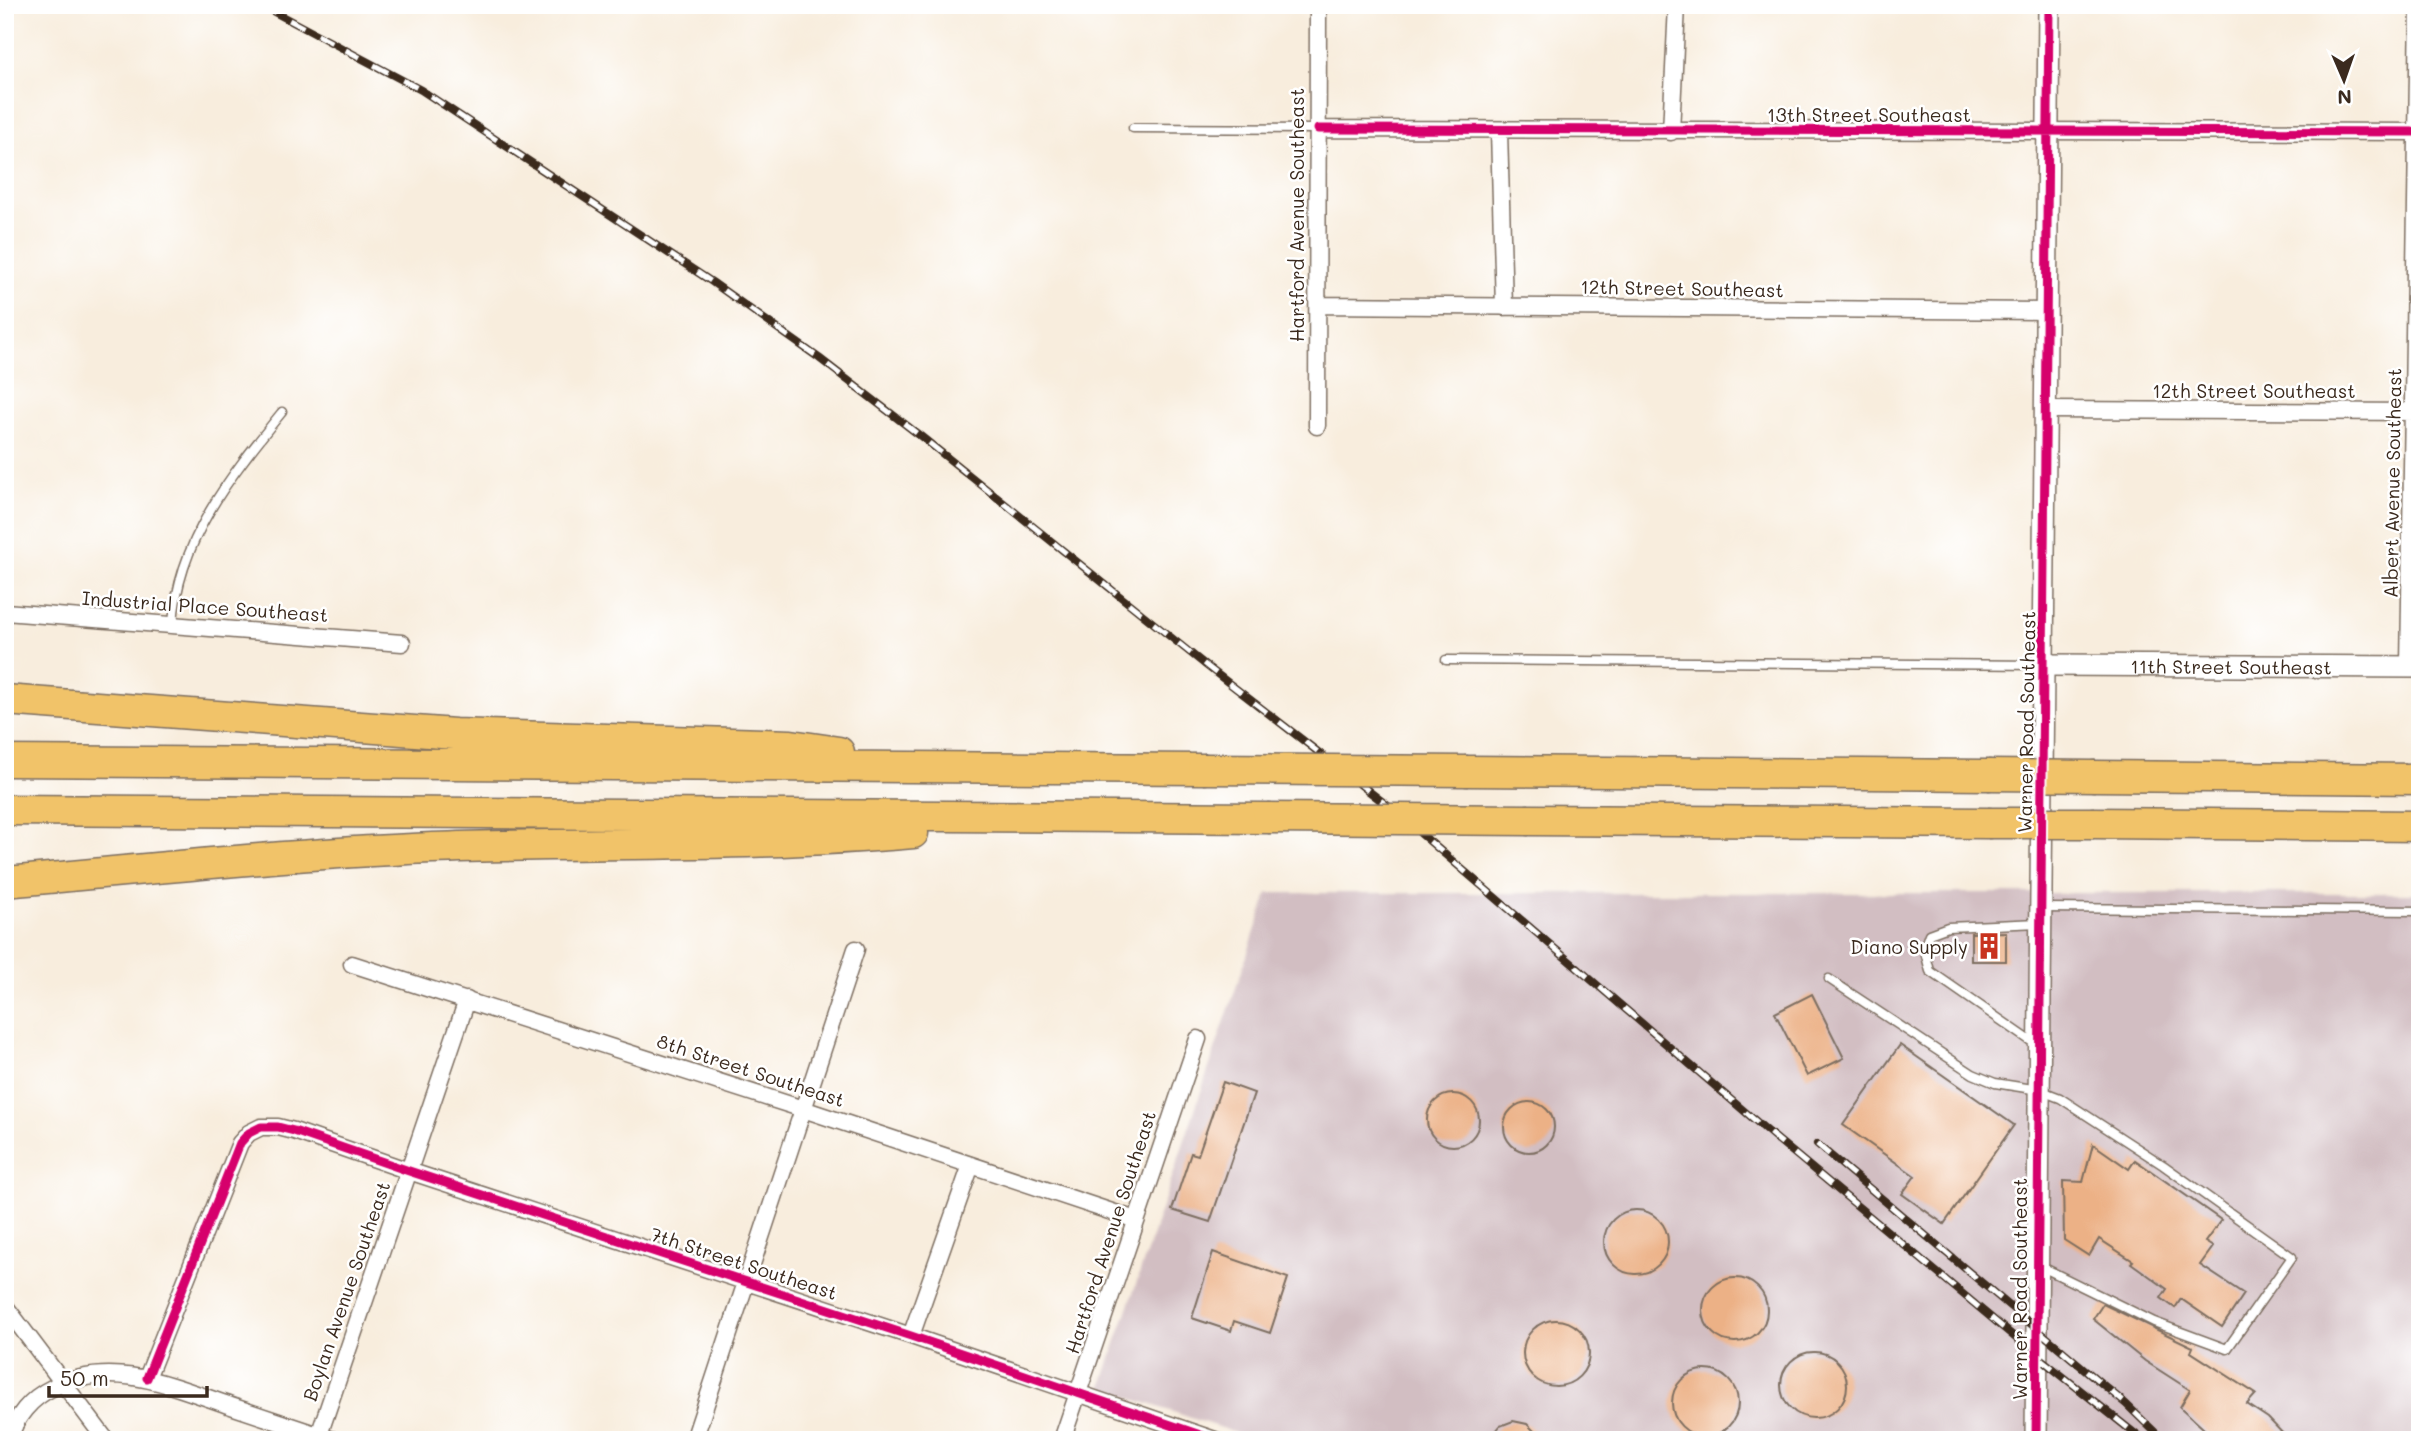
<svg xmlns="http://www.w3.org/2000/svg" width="2425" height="1445" viewBox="0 0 2425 1445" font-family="Mali,sans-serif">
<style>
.industrial{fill:#d2bec2}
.building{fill:#ecb186}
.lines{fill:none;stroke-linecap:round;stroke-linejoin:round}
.service-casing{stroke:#7d6e61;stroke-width:11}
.minor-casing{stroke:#7d6e61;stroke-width:19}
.tertiary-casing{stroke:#7d6e61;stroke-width:24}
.motorway-casing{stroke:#7d6e61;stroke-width:33}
.service{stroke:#fff;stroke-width:8}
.minor{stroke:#fff;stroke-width:16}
.tertiary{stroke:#fff;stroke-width:21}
.motorway{stroke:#f1c369;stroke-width:30}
.rail-casing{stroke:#3b2a1e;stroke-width:8}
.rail{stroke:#fff;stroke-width:5;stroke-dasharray:16;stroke-linecap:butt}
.motorway-bridge-casing{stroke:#7d6e61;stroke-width:33;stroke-linecap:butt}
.motorway-bridge{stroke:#f1c369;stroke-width:30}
.cycleway-casing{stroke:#fff;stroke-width:13}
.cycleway{stroke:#d6006c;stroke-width:9}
.labels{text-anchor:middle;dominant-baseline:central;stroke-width:5;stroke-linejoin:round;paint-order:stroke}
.street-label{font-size:19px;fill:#3b2a1e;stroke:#fff}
.poi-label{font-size:19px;fill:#3b2a1e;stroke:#fff;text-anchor:end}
</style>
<rect width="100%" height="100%" fill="#fff"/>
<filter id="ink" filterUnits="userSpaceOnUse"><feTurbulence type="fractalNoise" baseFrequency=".0143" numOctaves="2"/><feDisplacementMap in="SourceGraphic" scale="14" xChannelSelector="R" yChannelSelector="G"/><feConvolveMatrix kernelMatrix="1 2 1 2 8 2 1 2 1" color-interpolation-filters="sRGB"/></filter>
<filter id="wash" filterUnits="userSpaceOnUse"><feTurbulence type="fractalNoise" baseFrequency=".00686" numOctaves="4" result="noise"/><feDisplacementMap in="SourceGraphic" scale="28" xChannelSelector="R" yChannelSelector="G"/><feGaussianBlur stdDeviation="1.57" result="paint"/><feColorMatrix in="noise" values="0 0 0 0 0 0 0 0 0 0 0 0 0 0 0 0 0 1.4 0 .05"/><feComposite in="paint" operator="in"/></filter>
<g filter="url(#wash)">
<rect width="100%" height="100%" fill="#f8eddd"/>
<!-- industrial -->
<path class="industrial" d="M1268,893H2420V1440H1257L1101,1388Z"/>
<g id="blocks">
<!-- building -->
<path class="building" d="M2006,932V961H1971V933Z
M1812,994L1844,1058L1807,1076L1775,1013Z
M1900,1045L2014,1125L1944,1224L1902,1194L1915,1176L1843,1125Z
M1223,1082L1254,1093L1210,1222L1172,1210L1191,1153L1198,1155Z
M1427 1120a26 26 0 1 1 52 0a26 26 0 1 1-52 0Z
M1504 1127a25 25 0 1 1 50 0a25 25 0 1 1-50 0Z
M2093,1144L2129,1169L2135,1160L2221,1220L2205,1242L2213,1247L2200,1265L2244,1294L2222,1327L2181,1299L2175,1308L2161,1298L2167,1289L2131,1263L2133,1261L2099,1239L2089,1256L2064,1240L2063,1181L2083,1182Z
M1604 1242a32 32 0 1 1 64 0a32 32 0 1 1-64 0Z
M1213,1252L1288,1278L1270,1333L1234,1321L1231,1331L1192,1318Z
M1703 1310a32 32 0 1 1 64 0a32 32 0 1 1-64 0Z
M2103,1304L2193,1347L2191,1352L2256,1394L2247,1404L2268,1418L2289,1440H2216L2180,1407L2190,1390L2145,1361L2093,1319Z
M1523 1353a33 33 0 1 1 66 0a33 33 0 1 1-66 0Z
M1781 1385a33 33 0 1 1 66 0a33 33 0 1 1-66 0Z
M1672 1403a33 33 0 1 1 66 0a33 33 0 1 1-66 0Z
M1513,1421L1527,1424L1543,1440H1489L1500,1426Z"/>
</g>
</g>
<g filter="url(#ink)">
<use href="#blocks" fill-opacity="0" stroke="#7d6e61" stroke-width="2"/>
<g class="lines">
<defs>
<path id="service" d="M1133,128L1318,129
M173,624C178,540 231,475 282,412
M1446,660L2041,665
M2042,908L2420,911
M1829,979L1973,1074L1995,1083L2039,1090L2060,1098L2163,1165L2292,1257L2227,1349L2154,1322L2040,1266
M2038,1046L1930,971L1924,948L1929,934L1948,927L2039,923"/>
<path id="minor" d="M1318,129L2420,132
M1499,131L1504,307
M1671,132L1677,5
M1318,305L2046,311
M2045,410L2420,412
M1317,426L1318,5
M5,612L402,643
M2409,667L2419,5
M352,964L803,1109L1136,1220
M5,1306L106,1440
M911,1336L971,1165
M147,1378L240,1143L249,1133L261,1127H278L294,1131L409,1171L911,1336L1215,1440
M319,1435L467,1000
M9,1440C15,1417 31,1398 52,1388C112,1358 172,1386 231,1406C265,1417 299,1429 333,1440
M694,1440L856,949
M1062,1440L1198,1039"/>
<g id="tertiary">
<path id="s1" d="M2044,665L2420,667"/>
<path d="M2036,1440L2049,5"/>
</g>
<path id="motorway" d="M5,700L455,734L791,745L839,752
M5,761L1204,769
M1468,771L1988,775
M2095,776L2420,779
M5,810L1268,818
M1529,820L1988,823
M2094,823L2420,826
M5,882C148,869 289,854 432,848C593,842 753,847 913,833"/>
</defs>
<!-- service casing -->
<use href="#service" class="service-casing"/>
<!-- minor casing -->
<use href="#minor" class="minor-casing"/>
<!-- tertiary casing -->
<use href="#tertiary" class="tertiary-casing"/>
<!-- motorway casing -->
<use href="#motorway" class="motorway-casing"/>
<!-- service -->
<use href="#service" class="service"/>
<!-- minor -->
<use href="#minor" class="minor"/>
<!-- tertiary -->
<use href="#tertiary" class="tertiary"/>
<!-- motorway -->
<use href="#motorway" class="motorway"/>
<defs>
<path id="rail" d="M261,5L421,90L712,282L819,358L923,438L1208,667L1392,809L1771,1134L2036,1355L2143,1440
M1817,1144L2126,1404L2163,1440"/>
</defs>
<!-- rail casing -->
<use href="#rail" class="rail-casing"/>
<!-- rail -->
<use href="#rail" class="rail"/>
<defs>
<path id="motorway-bridge" d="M1204,769L1468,771
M1988,775L2095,776
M1268,818L1529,820
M1988,823H2094"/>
</defs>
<!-- motorway-bridge casing -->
<use href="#motorway-bridge" class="motorway-bridge-casing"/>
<!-- motorway-bridge -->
<use href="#motorway-bridge" class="motorway-bridge"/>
<defs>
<path id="cycleway" d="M1318,129L2420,132
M147,1378L240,1143L249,1133L261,1127H278L294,1131L409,1171L911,1336L1215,1440
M2036,1440L2049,5"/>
</defs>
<!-- cycleway casing -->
<use href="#cycleway" class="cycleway-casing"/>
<!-- cycleway -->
<use href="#cycleway" class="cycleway"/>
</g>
</g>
<!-- icons -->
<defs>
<symbol id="building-bare" viewBox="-9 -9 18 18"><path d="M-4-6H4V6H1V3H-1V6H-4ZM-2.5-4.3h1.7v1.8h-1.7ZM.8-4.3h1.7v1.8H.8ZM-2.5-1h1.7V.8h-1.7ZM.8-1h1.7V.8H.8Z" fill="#c8321e" stroke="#fff" stroke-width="2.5" paint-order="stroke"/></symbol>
</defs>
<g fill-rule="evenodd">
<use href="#building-bare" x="1970" y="927" width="38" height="38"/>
</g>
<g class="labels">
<!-- street labels -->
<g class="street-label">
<text x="1869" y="114">13th Street Southeast</text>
<text transform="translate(1296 215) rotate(-90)">Hartford Avenue Southeast</text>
<text transform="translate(1682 288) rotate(1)">12th Street Southeast</text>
<text x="2254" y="390">12th Street Southeast</text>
<text transform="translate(2392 483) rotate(-89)">Albert Avenue Southeast</text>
<text transform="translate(205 606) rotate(4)">Industrial Place Southeast</text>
<text stroke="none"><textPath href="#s1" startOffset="187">11th Street Southeast</textPath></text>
<text transform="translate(2026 722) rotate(-89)">Warner Road Southeast</text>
<text transform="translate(751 1070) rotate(18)">8th Street Southeast</text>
<text transform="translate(1110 1232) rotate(-72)">Hartford Avenue Southeast</text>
<text transform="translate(744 1263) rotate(18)">7th Street Southeast</text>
<text transform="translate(2019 1289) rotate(-90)">Warner Road Southeast</text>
<text transform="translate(346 1291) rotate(-71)">Boylan Avenue Southeast</text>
</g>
<!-- poi labels -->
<g class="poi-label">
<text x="1968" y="946">Diano Supply</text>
</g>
</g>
<!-- margin -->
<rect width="2425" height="1445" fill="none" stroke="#fff" stroke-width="28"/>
<!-- north arrow -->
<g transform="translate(2344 80) rotate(178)" stroke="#ffffff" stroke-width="5" paint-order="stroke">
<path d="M0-5L12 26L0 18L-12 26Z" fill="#3b2a1e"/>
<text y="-10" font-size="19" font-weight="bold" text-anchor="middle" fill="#3b2a1e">N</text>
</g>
<!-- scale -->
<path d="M49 1386v10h158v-10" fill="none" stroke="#3b2a1e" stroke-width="3.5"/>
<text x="60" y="1386" font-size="21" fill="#3b2a1e" stroke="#ffffff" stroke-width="5" paint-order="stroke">50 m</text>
</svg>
